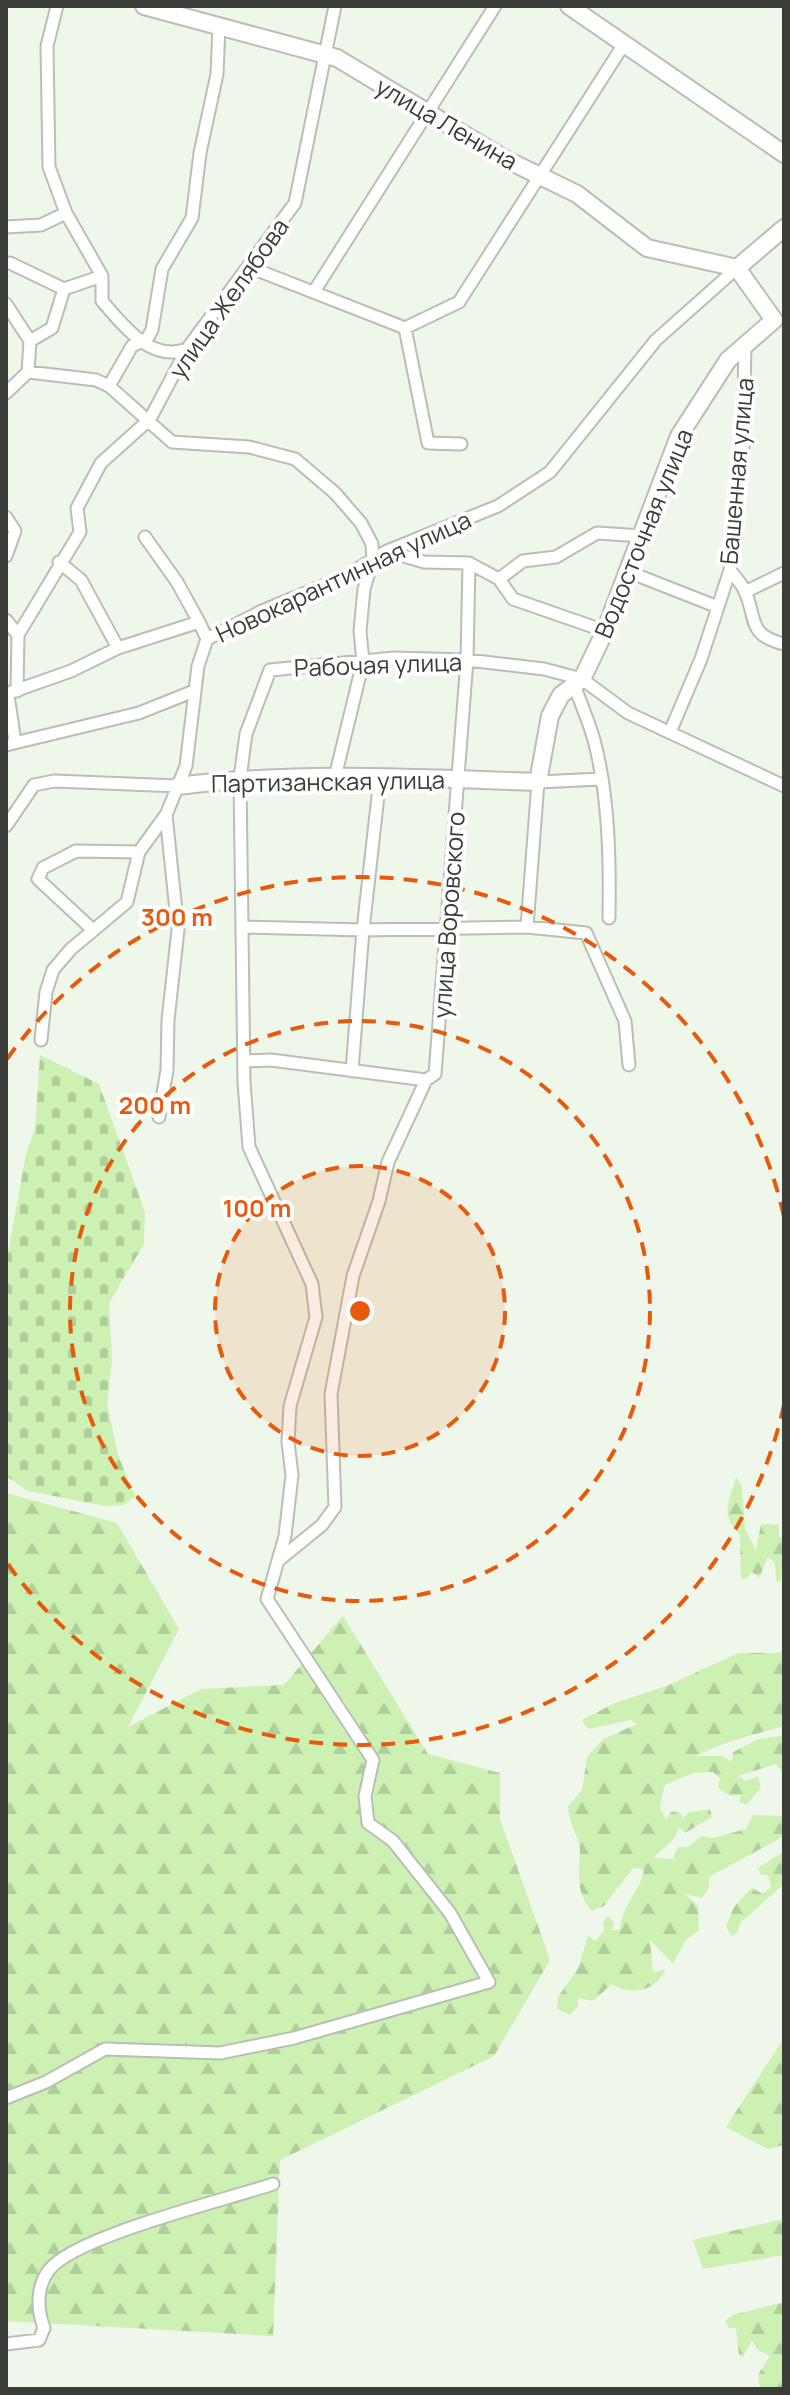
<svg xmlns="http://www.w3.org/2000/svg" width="790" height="2395" viewBox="0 0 790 2395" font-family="Manrope,sans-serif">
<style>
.forest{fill:url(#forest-firs)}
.cemetery{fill:url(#cemetery-stones)}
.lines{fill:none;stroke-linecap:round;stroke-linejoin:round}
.street-casing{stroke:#b8bfb3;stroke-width:15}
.secondary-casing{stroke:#b8bfb3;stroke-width:20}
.street{stroke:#fff;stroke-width:11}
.secondary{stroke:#fff;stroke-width:16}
.ring{fill:none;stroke:#e8590c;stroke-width:4;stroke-dasharray:14 10}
.labels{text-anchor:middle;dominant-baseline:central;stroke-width:8;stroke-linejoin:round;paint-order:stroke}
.street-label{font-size:24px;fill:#393c37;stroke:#fff}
.centre{fill:#e8590c;stroke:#fff;stroke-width:4}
.ring-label{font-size:24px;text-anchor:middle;font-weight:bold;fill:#e8590c;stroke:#fff;stroke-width:8;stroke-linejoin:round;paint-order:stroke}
</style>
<defs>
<pattern id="forest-firs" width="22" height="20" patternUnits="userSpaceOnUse" patternTransform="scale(2)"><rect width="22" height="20" fill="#ccf1b3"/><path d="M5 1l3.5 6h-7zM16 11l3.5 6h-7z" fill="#b0d09b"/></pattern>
<pattern id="cemetery-stones" width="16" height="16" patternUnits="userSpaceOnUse" patternTransform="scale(2)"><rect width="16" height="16" fill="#ccf1b3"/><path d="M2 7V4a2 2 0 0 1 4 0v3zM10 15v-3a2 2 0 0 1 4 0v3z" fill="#b0d09b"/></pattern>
</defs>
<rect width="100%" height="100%" fill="#eff7ea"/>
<!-- forest -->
<path class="forest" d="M736,1477L742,1486L745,1529L756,1550L761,1524L779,1525V1537L784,1538L781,1581H776L775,1563L768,1557L759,1578L752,1572L746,1579H741L740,1535C719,1514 729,1502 736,1477Z
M6,1493L117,1523L179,1629L128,1727L201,1689L284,1685L343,1616L428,1754L500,1773V1819L550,1960L494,2056L280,2160L273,2336L6,2321Z
M784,1649V1726C754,1735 724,1741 696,1756H722L732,1762L733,1752L759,1739L781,1736L784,1737V1774L776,1764L738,1776L746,1781L758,1776L761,1788L746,1805L739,1802L741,1795L730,1796L718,1788L720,1779L713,1772L694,1773L665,1785L660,1807L666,1820L671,1812L679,1811L683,1818L689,1812L710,1809L712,1817L685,1833L679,1828L673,1840L653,1858L673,1859L678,1847H688L702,1836L713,1838L746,1829L753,1815L784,1816V1836L709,1877V1887L702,1898L685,1894L698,1906L699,1930L685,1941L673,1964L650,1940L653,1972L665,1970C655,1992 631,1996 612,1984L593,2001L578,1998V2006L570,2015L557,2009L558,1997L578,1968L588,1936L596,1941L604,1930L603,1922L608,1915L614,1923L611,1930H620C621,1906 641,1891 644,1869L633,1868L604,1906L592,1911C574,1890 580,1875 580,1849C579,1835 568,1824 568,1806L582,1790L587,1757L603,1739L637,1724L631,1720L588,1729L582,1720L615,1703L669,1685L738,1653H778Z
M784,1851V1884L741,1922L737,1933L731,1936L726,1926L734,1907L752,1888L763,1894L771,1887L768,1875H761L758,1868Z
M784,2038V2145L768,2149L726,2127Z
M784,2219V2255L703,2269L693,2240Z
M784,2302V2389H760L758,2375L770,2356L757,2349L752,2340L743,2357L739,2355L736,2328H729L725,2321L733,2315Z"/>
<!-- cemetery -->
<path class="cemetery" d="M40,1055L99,1084L145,1212L144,1244L109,1303L112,1360L107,1403L118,1455L135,1496L124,1505L104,1506L28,1491L6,1476V1264L26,1154L35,1128Z"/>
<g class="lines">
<defs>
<path id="street" d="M57,6L47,46L49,167L66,213L102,276V301C123,325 151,363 187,349
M6,227L41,225L66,213
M10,263L64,289L102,276
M249,267L405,328L459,302L624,44
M315,290L495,6
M6,304L30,341L28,372
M405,328L428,443L461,444
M30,341L52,328L64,289
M109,386L172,442L249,447L295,459L335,493L361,523L372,544L373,559L364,589L360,631L363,662L335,777
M6,393L28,372L96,380L109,386L132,346L147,339L152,330L162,269L192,218L200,153L217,74L219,26
M6,517L15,531L6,556
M145,537L177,582L199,622
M387,551L424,562L469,563L499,579L513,599L605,631
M59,562L81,580L118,648
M730,570C735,577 742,584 745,591C757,619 747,635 784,644
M629,572L718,607
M499,579L523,561L556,557L597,533L642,536
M745,592L784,573
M6,620L18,635
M207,639L262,611L346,576L387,551L498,506L550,472L656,340L737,268
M574,685C581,704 590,724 595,744C609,799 610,861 609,918
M17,691L18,635L80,532L77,508L101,463L150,419L187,349L295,203L335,6
M6,694L71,671L118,648L199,622L207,639
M8,695L15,742
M670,732L701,659L730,570L743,447L745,344
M6,745L139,713L194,691
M6,826L34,785L54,781L178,786
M244,927L363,930L527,927L586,933L625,1021L629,1065
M527,927L538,782L601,779
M93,930L38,879L43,868L76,851L139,852
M41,1040L46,992L53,970L71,949L127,902L139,852L165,816
M245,1061L271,1060L426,1080L435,1074L467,660L469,563
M352,1071L363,930L380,778
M159,1117L167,1070L168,1020L178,930L166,815L186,766L198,666L207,639
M279,1560L322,1525L335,1507L331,1394L353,1276L379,1201L388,1162L426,1080
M6,2098L46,2082L105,2049L220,2053L294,2038L489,1982L450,1913L393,1841L368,1823L365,1796L373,1760L267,1599L285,1536L292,1475L288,1442L290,1406L316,1317L312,1284L249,1147L244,1082L240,778L246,734L270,670L394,658L467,660L544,669L582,679L628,713L784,786
M6,2344L39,2340L44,2328C37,2309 36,2287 49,2270C75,2236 226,2200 273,2184"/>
<path id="secondary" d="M144,6L337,58L505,159L577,194L647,248L737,268
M569,6L784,154
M737,268L784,228
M178,786C297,771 418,778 538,782L550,716L561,695L582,679L605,631L679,436L728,360L774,320L737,268"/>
</defs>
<!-- street casing -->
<use href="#street" class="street-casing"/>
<!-- secondary casing -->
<use href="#secondary" class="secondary-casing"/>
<!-- street -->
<use href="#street" class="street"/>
<!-- secondary -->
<use href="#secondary" class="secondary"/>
</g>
<!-- distance rings -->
<circle cx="360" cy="1311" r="145" fill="#e8590c" fill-opacity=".12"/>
<g class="ring">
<circle cx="360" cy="1311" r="145"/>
<circle cx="360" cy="1311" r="290"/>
<path d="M784 1405A434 434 0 0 1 7 1563M7 1059A434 434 0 0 1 784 1217"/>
</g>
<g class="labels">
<!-- street labels -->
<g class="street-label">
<text transform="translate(447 123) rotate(30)">улица Ленина</text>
<text transform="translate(228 298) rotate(-55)">улица Желябова</text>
<text transform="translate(736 471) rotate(-85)">Башенная улица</text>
<text transform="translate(643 533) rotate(-68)">Водосточная улица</text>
<text transform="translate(343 576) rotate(-25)">Новокарантинная улица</text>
<text transform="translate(378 664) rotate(-2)">Рабочая улица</text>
<text transform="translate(328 781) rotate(-1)">Партизанская улица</text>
<text transform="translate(448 915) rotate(-86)">улица Воровского</text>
</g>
</g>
<circle cx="360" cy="1311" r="12" class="centre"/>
<g class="ring-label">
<text x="177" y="926">300 m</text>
<text x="155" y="1114">200 m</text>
<text x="257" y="1217">100 m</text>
</g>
<!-- border -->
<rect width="790" height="2395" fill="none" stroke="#393c37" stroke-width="16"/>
</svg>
